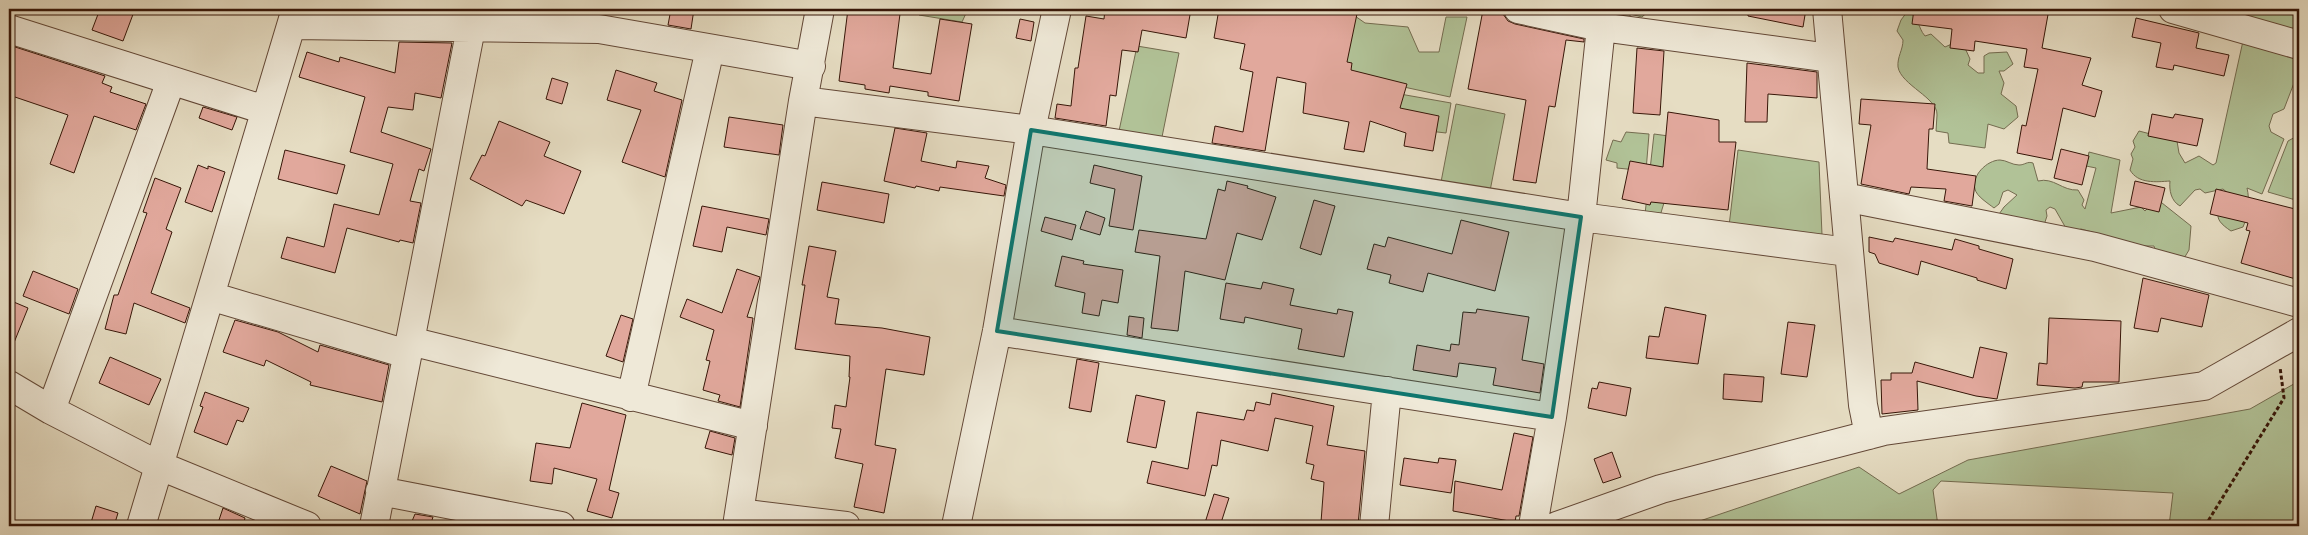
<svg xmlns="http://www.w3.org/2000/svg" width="2308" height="535" viewBox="0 0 2308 535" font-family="'Gentium Book Plus',serif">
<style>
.green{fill:#b1c297;stroke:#746c50}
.building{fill:#e1a89c;stroke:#371608}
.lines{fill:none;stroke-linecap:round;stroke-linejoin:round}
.minor-casing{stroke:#634837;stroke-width:30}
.path{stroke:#371608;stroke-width:3;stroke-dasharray:4 2.5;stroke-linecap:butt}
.minor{stroke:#efe9d8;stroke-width:28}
.marked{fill:#0f766e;fill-opacity:0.2;stroke:#0f766e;stroke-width:4;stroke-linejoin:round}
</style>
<rect width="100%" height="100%" fill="#e6ddc3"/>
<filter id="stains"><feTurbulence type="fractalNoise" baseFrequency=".004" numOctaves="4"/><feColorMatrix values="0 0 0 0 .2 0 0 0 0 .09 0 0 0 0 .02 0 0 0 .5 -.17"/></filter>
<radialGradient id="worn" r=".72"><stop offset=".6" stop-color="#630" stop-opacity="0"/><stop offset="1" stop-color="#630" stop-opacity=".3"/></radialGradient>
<!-- green -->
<path class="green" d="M920,9H968L962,22L919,15Z
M1610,9H1651L1642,17L1630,14V20L1609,22L1608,13Z
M2236,9H2299V41L2238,17Z
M1907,12C1920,16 1917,27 1925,36L1931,34L1945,47L1954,43L1965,48L1970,59L1968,65L1978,73H1984V56L1989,53L2007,52L2013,64L2004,71H1999L2004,83L2001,94L2016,106L2018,117L2004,129L1988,124L1985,148L1949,143L1948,133L1936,131C1936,126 1937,120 1937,115C1938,98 1901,85 1898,67C1897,57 1903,50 1903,40L1897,31L1901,20Z
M1355,16L1365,23L1408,27L1419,52H1439L1446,17H1467L1450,97L1344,74Z
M2243,41L2299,58V70L2284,109L2273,114L2269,126L2271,132L2284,139L2262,194L2247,188C2250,200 2248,216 2243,227L2231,231C2210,217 2218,212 2230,195L2223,189L2205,193L2200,189L2195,190L2180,206C2171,201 2169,190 2170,181C2156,182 2138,184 2130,170L2133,159L2131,154L2135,147L2133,141L2139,131L2177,141L2179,153L2185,163L2199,156L2213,165L2216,163Z
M1137,46L1179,53L1162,137L1119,131Z
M1400,94L1451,103L1446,133L1429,131L1396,116Z
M1456,104L1505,114L1490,191L1441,182Z
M2299,131V201L2268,192L2288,141L2297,136Z
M1626,132L1649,134L1646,171L1617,168V163L1606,160L1613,140L1621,142Z
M1654,134L1676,137L1670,183L1660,216L1645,214Z
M1738,150L1819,162L1822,235L1729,226Z
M2089,152L2120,160L2111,213L2141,207L2145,211L2157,199L2191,226L2189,250L2183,260L2157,257L2154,246H2143L2081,229L2073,232L2067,230L2055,209L2050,207L2046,210L2047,216L2043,228L1997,217L2004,207L2017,195L2008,190L2003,192L1999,204L1994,208C1989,204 1976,196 1975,189C1971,176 1987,160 2000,160C2006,160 2012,165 2019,165C2025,165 2027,161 2033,163L2038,181C2054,177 2062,191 2078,190L2084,200L2082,205L2085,209L2096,168L2086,166Z
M2299,381V526H2169L2173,493L1941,481L1933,490L1938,526H1685L1859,467L1899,494L1968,460L2250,409Z"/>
<!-- building -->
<path class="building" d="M100,9H135L123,41L92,30Z
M671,9H694L691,29L668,25Z
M848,9L900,14L893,68L931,74L940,19L972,24L959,101L928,96V92L890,86L889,93L865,89V85L839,81Z
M1105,9H1191L1186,38L1142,30L1138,52L1122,50L1116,96L1110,95L1106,126L1055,118L1057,104L1071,106L1075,68H1078L1086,16L1104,19Z
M1219,9H1358L1347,62L1352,63L1351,70L1407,84L1400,108L1439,116L1433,151L1404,146L1406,133L1370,121L1364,152L1344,149L1349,122L1303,113L1306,83L1277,77L1265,151L1212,143L1215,126L1243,132L1253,72L1240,69L1245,44L1214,38Z
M1748,9H1806L1803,27L1748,16Z
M1914,9H2049L2042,48L2091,58L2082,85L2102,91L2095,117L2063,108L2052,160L2017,153L2022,125L2026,126L2038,69L2024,67L2027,49L1975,41L1974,51L1950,48L1952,29L1912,24Z
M1483,10L1503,14L1508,21L1515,24L1584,39V42L1566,40L1555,107L1549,106L1536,183L1513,180L1526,100L1468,89Z
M2136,18L2199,33L2196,48L2229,55L2224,76L2174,65L2173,70L2156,67L2161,43L2132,37Z
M1020,19L1034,22L1031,41L1016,38Z
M399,42L452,43L441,98L415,93L413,110L388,107L381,132L431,149L424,171L419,169L410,201L421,203L413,243L400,240L399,242L347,228L335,273L281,258L287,237L324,247L334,204L379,215L393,164L350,152L365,97L299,77L307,52L339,62L340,57L395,73Z
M9,45L105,76L102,83L112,87L110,92L146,104L136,130L94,116L74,173L50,164L68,115L9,95Z
M1637,48L1664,51L1660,115L1633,113Z
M1747,63L1817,72V98L1768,94L1767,122H1745Z
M616,70L657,83L654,91L682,100L665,177L622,162L641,110L607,100Z
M552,78L568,83L562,104L546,99Z
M1861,99L1935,104L1933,129H1929L1927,169L1976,176L1972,206L1944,201L1946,189L1911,187L1909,194L1861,184L1871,125L1859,124Z
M203,107L237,117L232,130L199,118Z
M1668,112L1719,120V142H1736L1728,210L1651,202L1650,205L1622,199L1630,161L1663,167Z
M2152,114L2173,118L2175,114L2203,119L2197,146L2148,136Z
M729,117L783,125L779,155L724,147Z
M499,121L550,142L544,156L581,171L564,214L526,200L522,206L470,179L482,155L485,156Z
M895,128L927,133L921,161L956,168L957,161L989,166L985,178L1006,185L1004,196L940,187L939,191L916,186L915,188L884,181Z
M2061,149L2089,156L2082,185L2054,178Z
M285,150L345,165L337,194L278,179Z
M198,165L208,169V166L225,172L212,212L185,202Z
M1094,165L1142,176L1133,230L1109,226L1115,189L1090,183Z
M155,178L181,188L166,229L172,232L151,293L190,308L185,323L134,303L126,334L105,329L114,295H118L147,213L143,212Z
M1227,181L1248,186L1247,188L1276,197L1262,240L1237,233L1225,280L1185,271L1178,331L1151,328L1160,256L1135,252L1139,230L1206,239L1218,189L1225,191Z
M2135,181L2165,188L2159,212L2130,205Z
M822,182L889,194L884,223L817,210Z
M2216,189L2299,210V280L2241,263L2250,231L2246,230L2248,223L2210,214Z
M1314,200L1335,206L1321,255L1300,248Z
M702,206L769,219L766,235L727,227L722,252L693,246Z
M1086,211L1105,218L1100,235L1080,229Z
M1045,217L1076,225L1072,240L1041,231Z
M1461,220L1509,232L1495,291L1428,273L1423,292L1389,283L1391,275L1367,269L1374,244L1385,247L1388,237L1452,254Z
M1869,237L1893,242L1895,238L1952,250L1955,239L1979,246V249L2013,259L2006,289L1977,280V278L1921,261L1918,275L1879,263L1875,254L1869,252Z
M809,246L836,251L827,297L839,299L835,324L882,328L930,337L924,375L886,369L875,445L896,449L884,513L854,507L863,464L835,458L841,429L832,428L835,405L846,407L850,377H849L850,356L795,349L805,285H802Z
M1062,256L1084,261L1083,264L1123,270L1118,303L1102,300L1099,316L1082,313L1085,293L1055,286Z
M737,269L760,277L747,317L753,318L740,407L718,401L720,395L703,390L710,361L706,360L714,330L680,317L687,299L722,313Z
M33,271L78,289L69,314L23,296Z
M2143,278L2209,295L2202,327L2161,318L2158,332L2134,328Z
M1263,282L1294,289L1290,305L1337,314L1338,309L1353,312L1344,357L1298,349L1302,329L1245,317L1244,323L1220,319L1226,283L1261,289Z
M9,300L28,308L9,355Z
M1665,307L1706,315L1698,364L1646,358L1649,336L1659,337Z
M1477,309L1529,317L1522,360L1544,364L1540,393L1493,385L1496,368L1459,363L1457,377L1413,370L1417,345L1450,351L1451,344L1459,345L1463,312L1476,313Z
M621,315L633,319L623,362L606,356Z
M1129,316L1144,318L1142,338L1127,335Z
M2049,318L2121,321L2119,382H2083L2082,387L2075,388L2037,385L2039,363L2047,364Z
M235,320L278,332L318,352L320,345L389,365L382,402L310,385L311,382L266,360L264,366L223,352Z
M1788,322L1815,325L1807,377L1781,374Z
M1980,347L2007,353L1997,399L1976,396L1917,381L1918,410L1882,414L1881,380H1891V373H1912L1915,362L1973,378Z
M110,357L161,379L149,405L99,383Z
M1077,359L1099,363L1091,412L1069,408Z
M1724,374L1764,377L1762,402L1723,399Z
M1599,382L1631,388L1626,416L1588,408L1592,388L1597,389Z
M205,392L249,408L243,422L237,420L227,445L194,432L203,407L200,406Z
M1272,393L1334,406L1327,445L1365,451L1358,525L1321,522L1324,482L1311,479L1314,465L1306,463L1313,426L1275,418L1268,451L1221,440L1217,466L1212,465L1205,496L1147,483L1152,461L1188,469L1197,412L1244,420L1247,410L1254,411L1256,402L1270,405Z
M1136,395L1165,401L1156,448L1127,442Z
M582,403L626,415L609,490L619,493L612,518L587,511L597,479L554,468L552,484L530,481L536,443L570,448Z
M710,431L735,438L732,455L705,448Z
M1514,433L1533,437L1519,516H1516L1515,522L1453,511L1455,481L1502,490Z
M1612,452L1621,477L1603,483L1594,459Z
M1404,458L1438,463L1439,458L1456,460L1451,493L1400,485Z
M331,466L367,481L360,514L318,496Z
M1214,494L1229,498L1220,526H1204Z
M96,506L118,513L114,526H90Z
M223,508L245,518L243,526H217Z
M415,514L433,517L430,526H410Z"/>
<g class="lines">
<defs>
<path id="minor" d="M1518,9L1601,27L1830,58
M1827,9L1863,405L1869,435
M2173,9L2299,45
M292,25L599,29L811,66
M9,29L265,110
M803,101L1031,130L1581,217L1848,252
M1844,197L2095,247L2299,303
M210,296L407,354
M997,331L1552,417
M410,341L753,426
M9,385L51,410L158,465L307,526
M631,397L710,49
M51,410L171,81
M380,491L561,526
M739,513L846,526
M141,526L296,9
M374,526L471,28
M737,526L803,101L820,9
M956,526L997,331L1031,130L1057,9
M1374,526L1387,391
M1533,526L1552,417L1581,217L1601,27
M1557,526L1661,489L1884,431L2204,386L2299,332"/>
</defs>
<!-- minor casing -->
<use href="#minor" class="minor-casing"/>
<!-- path -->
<path class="path" d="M2205,526L2284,398L2280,367"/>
<!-- minor -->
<use href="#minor" class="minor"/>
</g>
<!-- marked area -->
<path class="marked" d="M1031,130L1581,217L1552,417L997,331Z"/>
<!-- margin -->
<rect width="2308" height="535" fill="none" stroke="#e6ddc3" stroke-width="30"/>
<rect x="10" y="10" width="2288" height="515" fill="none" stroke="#371608" stroke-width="2.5"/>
<rect x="15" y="15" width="2278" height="505" fill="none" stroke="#371608"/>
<rect width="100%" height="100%" filter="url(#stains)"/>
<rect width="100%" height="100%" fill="url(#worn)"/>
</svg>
